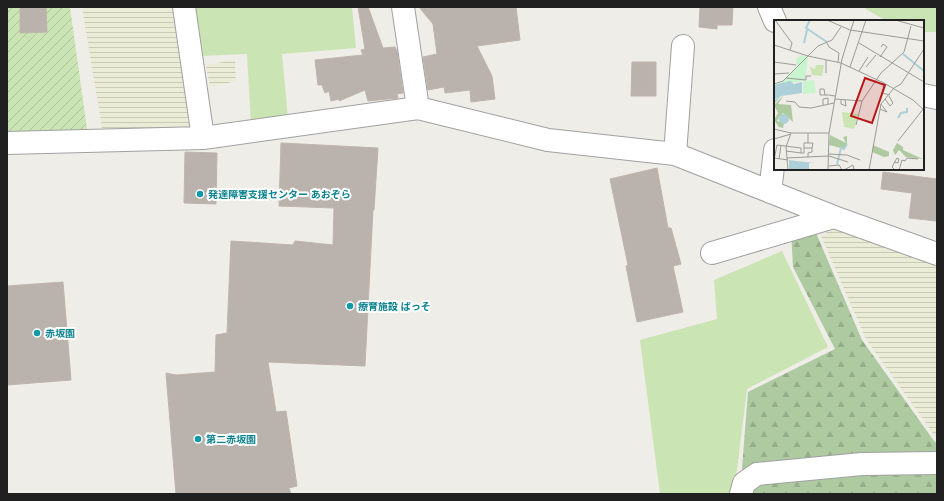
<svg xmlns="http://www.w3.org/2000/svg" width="944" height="501" viewBox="0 0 944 501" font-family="Montserrat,'Noto Sans JP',sans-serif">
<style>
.farmland{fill:url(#farmland-rules)}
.grass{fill:#cbe4b3}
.forest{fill:url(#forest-firs)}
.garden{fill:url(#garden-furrows)}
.building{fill:#b9b2ad;stroke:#c0b4ab}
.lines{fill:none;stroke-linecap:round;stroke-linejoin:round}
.minor-casing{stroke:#a1a1a1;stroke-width:24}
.minor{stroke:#fff;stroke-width:22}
.culture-dot{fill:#0f9aa8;stroke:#fff;stroke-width:1.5}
.labels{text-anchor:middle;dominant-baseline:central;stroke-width:4;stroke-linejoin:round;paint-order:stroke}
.culture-label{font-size:10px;font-weight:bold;fill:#0d838f;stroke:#fff;text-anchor:start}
.inset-river{fill:none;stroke:#adcfd8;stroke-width:2}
.inset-road{fill:none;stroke:#9c9b97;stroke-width:1}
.view{fill:#ba1617;fill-opacity:0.15;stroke:#ba1617;stroke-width:2}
.inset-edge{fill:none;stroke:#202020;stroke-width:2}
</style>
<defs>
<pattern id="farmland-rules" width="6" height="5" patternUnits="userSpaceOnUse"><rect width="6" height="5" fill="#eaecd5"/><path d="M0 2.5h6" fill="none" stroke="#c8cab7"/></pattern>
<pattern id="forest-firs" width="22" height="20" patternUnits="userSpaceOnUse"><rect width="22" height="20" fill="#adcaa1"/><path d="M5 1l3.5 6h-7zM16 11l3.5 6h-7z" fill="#95ad8a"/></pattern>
<pattern id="garden-furrows" width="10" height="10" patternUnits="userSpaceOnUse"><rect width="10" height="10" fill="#cbe4b3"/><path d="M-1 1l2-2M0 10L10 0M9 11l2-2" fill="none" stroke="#aec39a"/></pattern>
</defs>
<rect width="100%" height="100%" fill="#efede7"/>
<!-- farmland -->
<path class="farmland" d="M82,7H179L197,128L103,134Z
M235,60L236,81L210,87L206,65Z
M832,229L937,265V439L866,339L821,236Z"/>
<!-- grass -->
<path class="grass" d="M194,7H352L356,48L282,54L288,119L251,124L247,54L201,56Z
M864,7H937V32H923V21H887L867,10Z
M782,251L828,347L747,389L734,494H660L640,340L717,319L714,280Z"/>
<!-- forest -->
<path class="forest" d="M810,219L862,340L934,441L937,443V494H740L748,392L835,349L793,267L791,229Z"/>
<!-- garden -->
<path class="garden" d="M7,7H70L87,129L7,137Z"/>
<!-- building -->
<path class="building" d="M20,7H46L47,32L20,33Z
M358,7H368L383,48L395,47L397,51L403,93L397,94L398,98L368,101L365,90L339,101V99L331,101L329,91L325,93L322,85H318L315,60L363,55L361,50L365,49Z
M419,7H516L520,40L477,46L492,76L495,99L471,102L470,90L445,93L444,87L428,90L423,57L437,54L433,24Z
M700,7H733L732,25H717V29L699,27Z
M632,62H656V96H631Z
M281,143L378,148L374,210H373L365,366L268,362L276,412L286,411L297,486L289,488L291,494H176L166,373L176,375L215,372L216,335L227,333L231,241L293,245L295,241L333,245L334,208L279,206Z
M185,152L217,153L216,204L184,203Z
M657,168L668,228H671L681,264L673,266L683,312L637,322L626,266L628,265L610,179Z
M883,172L937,179L936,221L909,218L912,193L881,189Z
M63,282L71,380L7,385V286Z"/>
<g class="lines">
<defs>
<path id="minor" d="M184,7L203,138
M403,7L418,108
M769,7L775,21
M923,95L937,98
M7,143L203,138L418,108L548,140L675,154L834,217L937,254
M675,154L683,46
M770,192L775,150
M712,253L834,217
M741,494L744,483L757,474L862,464L937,463"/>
</defs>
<!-- minor casing -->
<use href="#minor" class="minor-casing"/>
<!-- minor -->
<use href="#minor" class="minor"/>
</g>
<!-- markers -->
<g class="culture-dot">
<circle cx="200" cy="194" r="4"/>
<circle cx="350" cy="306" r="4"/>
<circle cx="37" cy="333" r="4"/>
<circle cx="198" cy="439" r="4"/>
</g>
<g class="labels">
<!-- culture labels -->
<g class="culture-label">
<text x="208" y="194">発達障害支援センター あおぞら</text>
<text x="358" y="306">療育施設 ぱっそ</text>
<text x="45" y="333">赤坂園</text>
<text x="206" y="439">第二赤坂園</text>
</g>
</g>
<!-- overview -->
<g transform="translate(774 20)">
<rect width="150" height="150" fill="#efede7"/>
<path d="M42,45H50L48,56L38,55L36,47L41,49Z" fill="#cbe4b3"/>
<path d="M10,75L4,84L17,85L19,102L9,93L3,101L10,103L9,108L5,107L0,100L4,93L0,85ZM56,115L72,123L69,117L73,116V124L70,129L55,125ZM123,123L129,127V130L149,139L132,137L125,130L121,135L119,130ZM99,125L115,132V136L110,137L98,132Z" fill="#adcaa1"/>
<path d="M28,35L34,37L31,61L40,60L42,73L29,74V61L0,65L8,62L23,47L22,39Z" fill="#caf4cd"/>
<path d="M68,92L84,94L80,109L70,107Z" fill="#cbe4b3"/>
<path d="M16,61L20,64L28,62V73L7,76L0,84V80L5,78L0,79V65ZM5 99a5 5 0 1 1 10 0a5 5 0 1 1-10 0ZM15,140L22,141L41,143H35V150H15Z" fill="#adcfd8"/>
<path class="inset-river" d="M36,0L32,8L53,22M30,23L33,10M129,34L150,51M124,98L127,93L133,92V88M63,144L67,128L70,129L73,124"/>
<path class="inset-road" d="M1,0L18,23L16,30M53,0L76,10L150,21M121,0L150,8M53,23L55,27L65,33L64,42M85,23L150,62M0,25L34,36L67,43L110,63L139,80L150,90M106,37L113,27L109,24L107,27M0,42L22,45M76,47L92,0M92,47L102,35M85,51L94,37M52,53V40M0,54L15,53M12,58L32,60V56H37M110,63L108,73L116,75M0,64L9,61L44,26L58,20L67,7M51,75L50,69H46V75H55L61,76M61,79L88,81M111,79L116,86L119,83L115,76M67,80V84L72,86L71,80M12,81L21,82L25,87L37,88L60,83M49,85V79L54,78V84M106,89L113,92L107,84M82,105L88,81L107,53L130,32L137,6M0,109L17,113H55M0,119L17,114M124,121L150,88M30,128H38L39,123H34M12,131L27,133M55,134L73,135L86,140M55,136L74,142M34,137V133L38,132V128M0,138L14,140M13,138L54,136M5,139L7,126M0,140L3,125L27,128V133H30V123H34V113M120,142L124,143L125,139L123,138L118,147L121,150M55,146L65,145L68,150M14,150L12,127L17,113M54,150L55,113L68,39L80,0M70,150L79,145L80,150M95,150L107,84L120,68L127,64L150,29M125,150L128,140L131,141L133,138L144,139"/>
<path class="view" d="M91,58L111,65L98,103L77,96Z"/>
<rect width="150" height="150" class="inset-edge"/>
</g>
<!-- border -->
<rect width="944" height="501" fill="none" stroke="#202020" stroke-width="16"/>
</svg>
